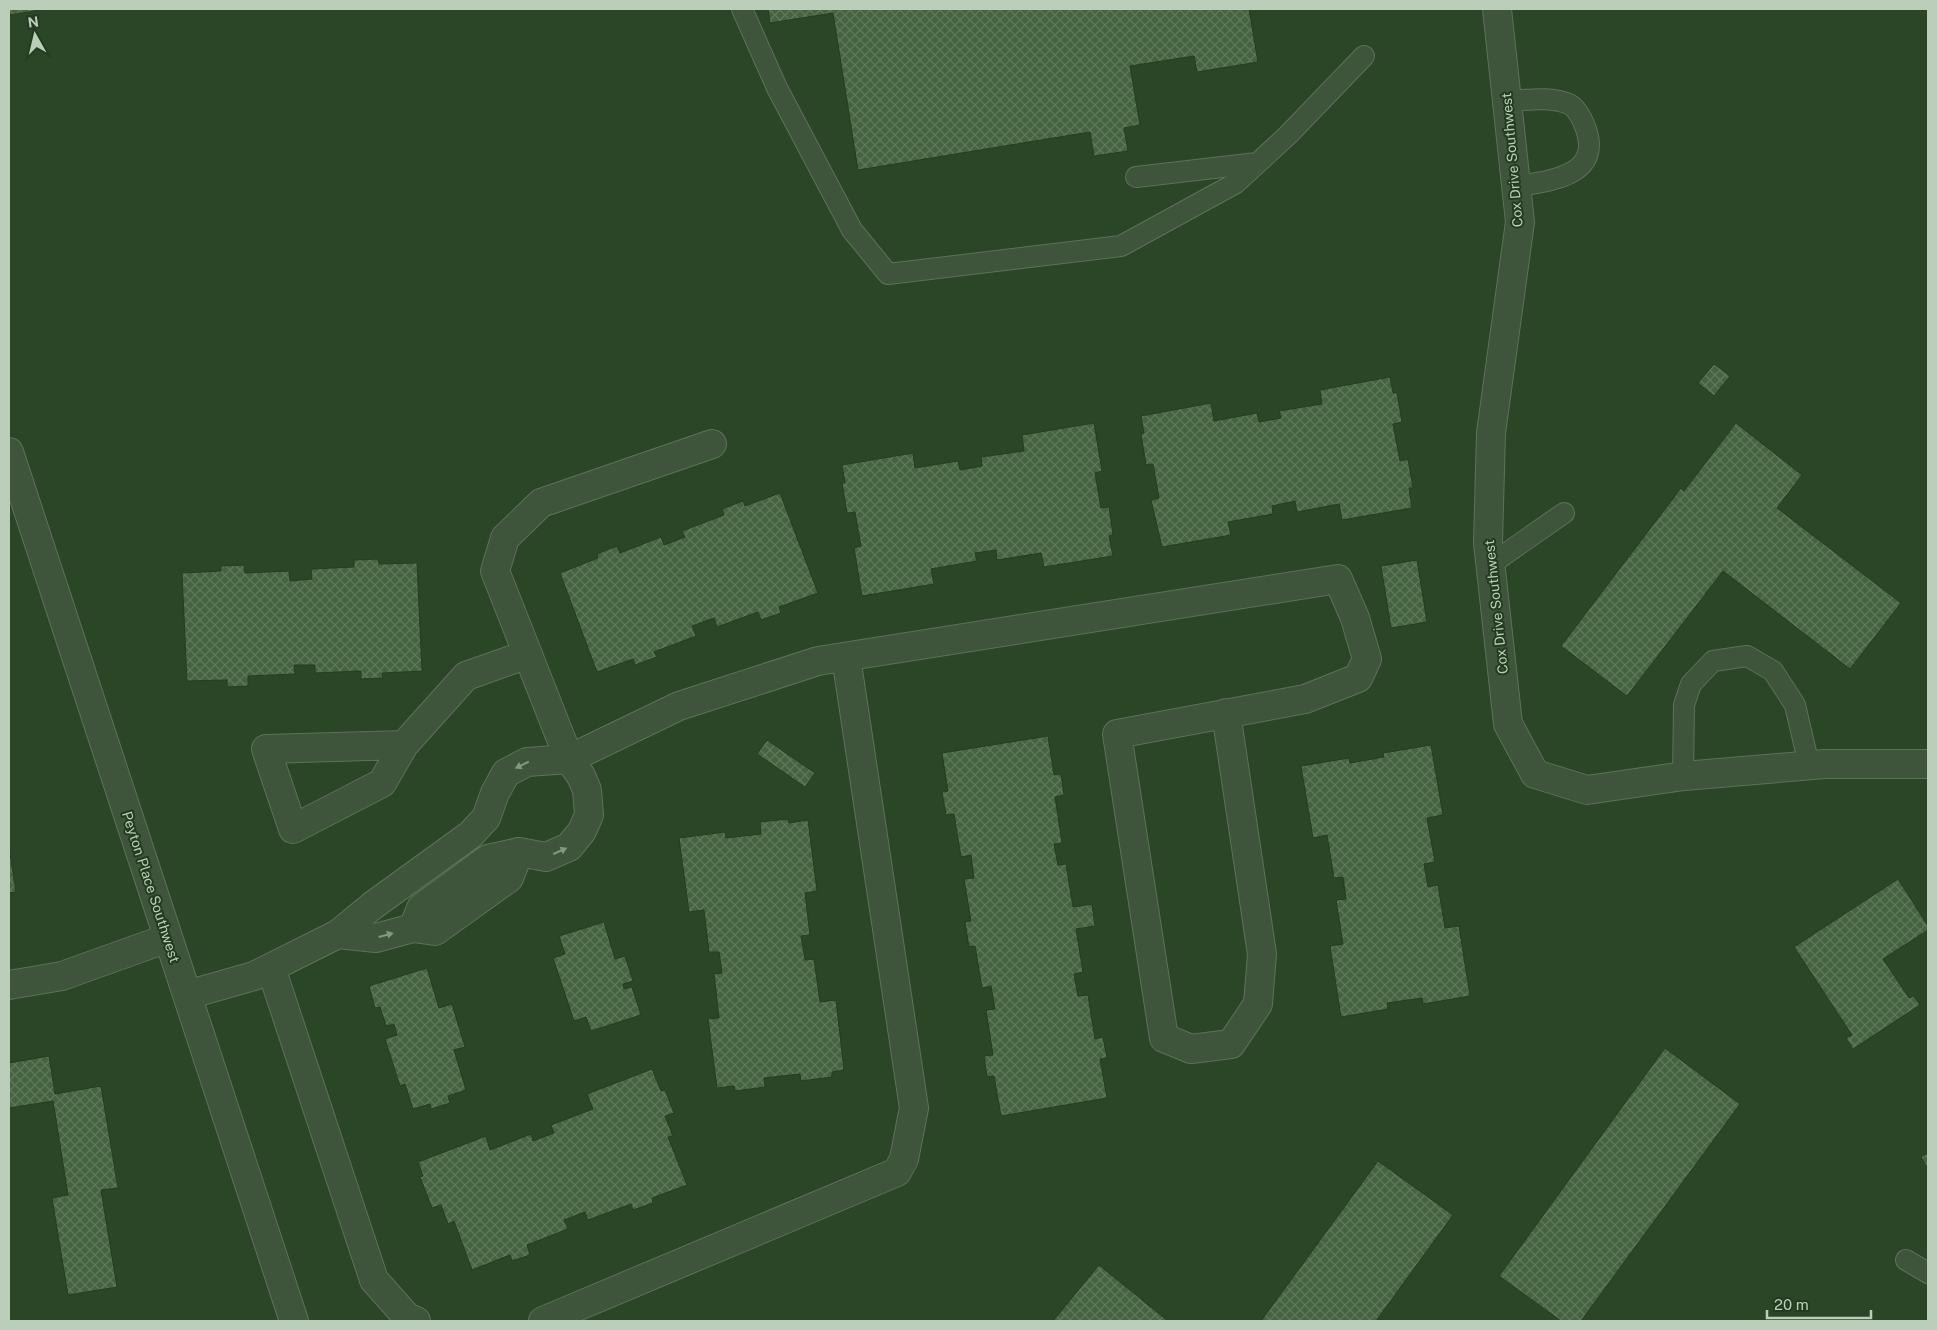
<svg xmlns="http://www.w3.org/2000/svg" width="1937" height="1330" viewBox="0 0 1937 1330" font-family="'Public Sans',sans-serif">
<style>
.building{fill:url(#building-cross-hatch);stroke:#253c21}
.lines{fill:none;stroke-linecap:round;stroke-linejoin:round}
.lane-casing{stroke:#5c7259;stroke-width:22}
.street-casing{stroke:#5c7259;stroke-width:30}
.lane{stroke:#3e553b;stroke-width:20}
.street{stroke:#3e553b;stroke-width:28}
.oneway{fill:#839880}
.labels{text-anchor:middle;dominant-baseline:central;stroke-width:4;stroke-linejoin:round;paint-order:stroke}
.street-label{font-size:14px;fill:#bbceb9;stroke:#233b1f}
</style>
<defs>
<pattern id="building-cross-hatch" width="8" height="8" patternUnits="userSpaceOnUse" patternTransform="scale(1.25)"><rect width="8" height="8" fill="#456340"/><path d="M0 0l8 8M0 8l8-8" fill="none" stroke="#5e785a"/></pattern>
</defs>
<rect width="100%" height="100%" fill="#2a4626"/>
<!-- building -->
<path class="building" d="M9,9H47L9,15Z
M768,9H1249L1258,62L1197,72L1194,56L1130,66L1140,125L1124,128L1128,151L1094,156L1090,132L858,170L833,13L770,23Z
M1714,364L1730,376L1714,396L1698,383Z
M1390,377L1393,393H1397L1402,422L1393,424L1400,461L1408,459L1413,488H1409L1412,508L1342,520L1339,504L1297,512L1295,501L1272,506L1273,514L1228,522L1231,535L1162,547L1151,500L1159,498L1153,464L1146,465L1141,434L1144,433L1141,416L1211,403L1214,421L1257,413L1259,422L1281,418L1279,411L1322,404L1320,390Z
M1094,423L1102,471L1095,473L1101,508L1109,507L1113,535L1109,536L1113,556L1044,567L1041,553L997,560L996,550L975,553L977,561L931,569L934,584L862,596L854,548L861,546L855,512L847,513L842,483H845L842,465L913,453L915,468L958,461L960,470L982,466L981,457L1024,451L1022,435Z
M1736,423L1802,475L1777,508L1901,603L1850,669L1723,571L1627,696L1561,646L1681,488L1684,491Z
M780,493L818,593L779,607L781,613L761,620L758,612L717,627L714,618L692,626L696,636L654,652L657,657L635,665L633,659L597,672L560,573L598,558L597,554L617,546L620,553L661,537L664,545L685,537L682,531L724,515L722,509L743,501L745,506Z
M378,559L379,564L417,563L422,671L382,673L383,678L361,679V671L315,673V665H294L295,674L248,676V686L227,687V680L187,681L182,573L221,571V566L244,565L245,573L289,571L290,581L312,579L311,569L354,567V560Z
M1417,560L1427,622L1391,628L1381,566Z
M1048,736L1054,775L1061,774L1064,795L1055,797L1062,843L1054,844L1058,865L1066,864L1073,907L1092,904L1095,926L1076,929L1083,972L1074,974L1078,996L1088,995L1095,1039L1103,1037L1107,1058L1100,1059L1107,1098L1001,1116L994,1076L987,1077L984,1056L993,1055L986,1010L995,1009L991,986L982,988L975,946L969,947L965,922L971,921L964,879L974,878L971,855L961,857L954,814L946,815L942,792L948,791L942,753Z
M767,740L815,773L805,787L757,754Z
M1431,745L1443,815L1427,818L1435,862L1424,864L1428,887L1438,885L1445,928L1459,926L1470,996L1423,1004L1422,998L1387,1003L1388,1009L1341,1017L1330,946L1343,944L1336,900L1346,899L1343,877L1334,878L1327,835L1313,838L1301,766L1349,758L1350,763L1384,757L1383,753Z
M788,819L789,823L808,820L817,891L805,893L810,935L801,936L805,960L814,959L820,1002L836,1000L844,1070L832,1072V1077L801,1081L800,1074L764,1078L765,1087L735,1091L734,1086L717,1088L708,1019L719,1018L714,974L722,973L719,952H709L704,910L689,912L679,838L725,832L726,838L761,834L760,822Z
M9,847L16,892L9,893Z
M1898,879L1928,926V930L1883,959L1909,998L1914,996L1920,1005L1853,1049L1846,1038L1852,1035L1794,947Z
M604,922L615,959L625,956L633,981L623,984L624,989L632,987L641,1015L591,1031L586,1017L574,1021L553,958L565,954L559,936Z
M427,968L439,1008L452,1004L465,1047L454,1050L466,1090L448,1096L450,1103L431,1109L430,1104L413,1109L405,1084L400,1086L385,1039L397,1035L394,1024L386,1026L380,1007L375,1008L369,986Z
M1665,1048L1740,1104L1581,1321H1561L1499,1276Z
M49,1056L55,1094L101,1086L118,1188L101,1190L117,1287L68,1295L52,1198L68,1195L53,1101L9,1108V1063Z
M652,1069L661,1091L665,1090L674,1113L665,1116L673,1136L668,1137L687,1185L652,1198L653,1203L633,1210L631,1204L588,1220L585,1212L564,1220L568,1229L527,1245L530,1255L512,1261L510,1255L472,1270L454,1221L448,1224L441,1205L432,1208L420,1177L423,1176L418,1162L486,1136L490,1150L531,1134L533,1141L554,1133L551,1125L593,1109L587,1094Z
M1928,1153V1169L1921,1157Z
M1378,1161L1453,1215L1376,1321H1261Z
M1099,1265L1168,1321H1053Z"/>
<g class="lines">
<defs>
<path id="lane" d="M742,9L777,88L852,230L888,274L1121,246L1236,183L1288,135L1364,56
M1508,101C1527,100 1551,96 1569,104C1577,108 1583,121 1586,129C1602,176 1550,181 1517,186
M1136,177L1257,163
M1491,564L1564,513
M1683,778L1684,705L1691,684L1713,661L1747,656L1773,671L1795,705L1809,765
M1906,1260L1928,1273"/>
<path id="street" d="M1497,9L1520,222L1491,433L1488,543L1508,724L1535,774L1587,790L1684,776L1825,764H1928
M9,452L294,1321
M404,745L382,783L293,829L266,749L404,745L466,676L528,654
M413,928L435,931L509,878L519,852
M338,934L376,938L413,928L421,908L488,859L519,852L546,857L569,847L582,831L589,815L587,790L581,776L569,759L495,571L505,538L541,503L712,444
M271,968L374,1280L407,1317L416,1321
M9,985L62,976L168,938
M187,995L254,976L338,934L372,906L470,835L486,818L495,793L506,773L527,762L569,759L679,706L818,661L1338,579L1355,618L1367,659L1358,678L1305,699L1117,734L1164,1038L1191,1049L1231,1044L1258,1004L1262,954L1226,713
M543,1321L897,1172L904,1159L914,1108L846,657"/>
</defs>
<!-- lane casing -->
<use href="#lane" class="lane-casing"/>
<!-- street casing -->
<use href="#street" class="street-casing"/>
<!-- lane -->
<use href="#lane" class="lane"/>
<!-- street -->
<use href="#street" class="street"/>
</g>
<!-- one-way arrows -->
<defs><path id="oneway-solid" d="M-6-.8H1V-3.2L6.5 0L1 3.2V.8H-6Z" transform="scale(1.25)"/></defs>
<g class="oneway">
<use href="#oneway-solid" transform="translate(522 765) rotate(154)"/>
<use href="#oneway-solid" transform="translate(560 851) rotate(-24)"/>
<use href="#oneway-solid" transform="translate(386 935) rotate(-15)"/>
</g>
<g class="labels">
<!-- street labels -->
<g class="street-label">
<text transform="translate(1512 160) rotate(-95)">Cox Drive Southwest</text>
<text transform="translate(1496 607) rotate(-96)">Cox Drive Southwest</text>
<text transform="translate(151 887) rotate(72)">Peyton Place Southwest</text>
</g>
</g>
<!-- border -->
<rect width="1937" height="1330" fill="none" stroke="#bbceb9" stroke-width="20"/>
<!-- north arrow -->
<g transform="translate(35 35) rotate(352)" stroke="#233b1f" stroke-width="4" paint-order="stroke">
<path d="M0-4L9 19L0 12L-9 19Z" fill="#bbceb9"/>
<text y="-8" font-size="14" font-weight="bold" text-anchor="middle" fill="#bbceb9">N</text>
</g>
<!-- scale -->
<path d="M1767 1310v8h104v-8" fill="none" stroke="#bbceb9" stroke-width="2.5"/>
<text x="1774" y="1310" font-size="15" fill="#bbceb9" stroke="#233b1f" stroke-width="4" paint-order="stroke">20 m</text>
</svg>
